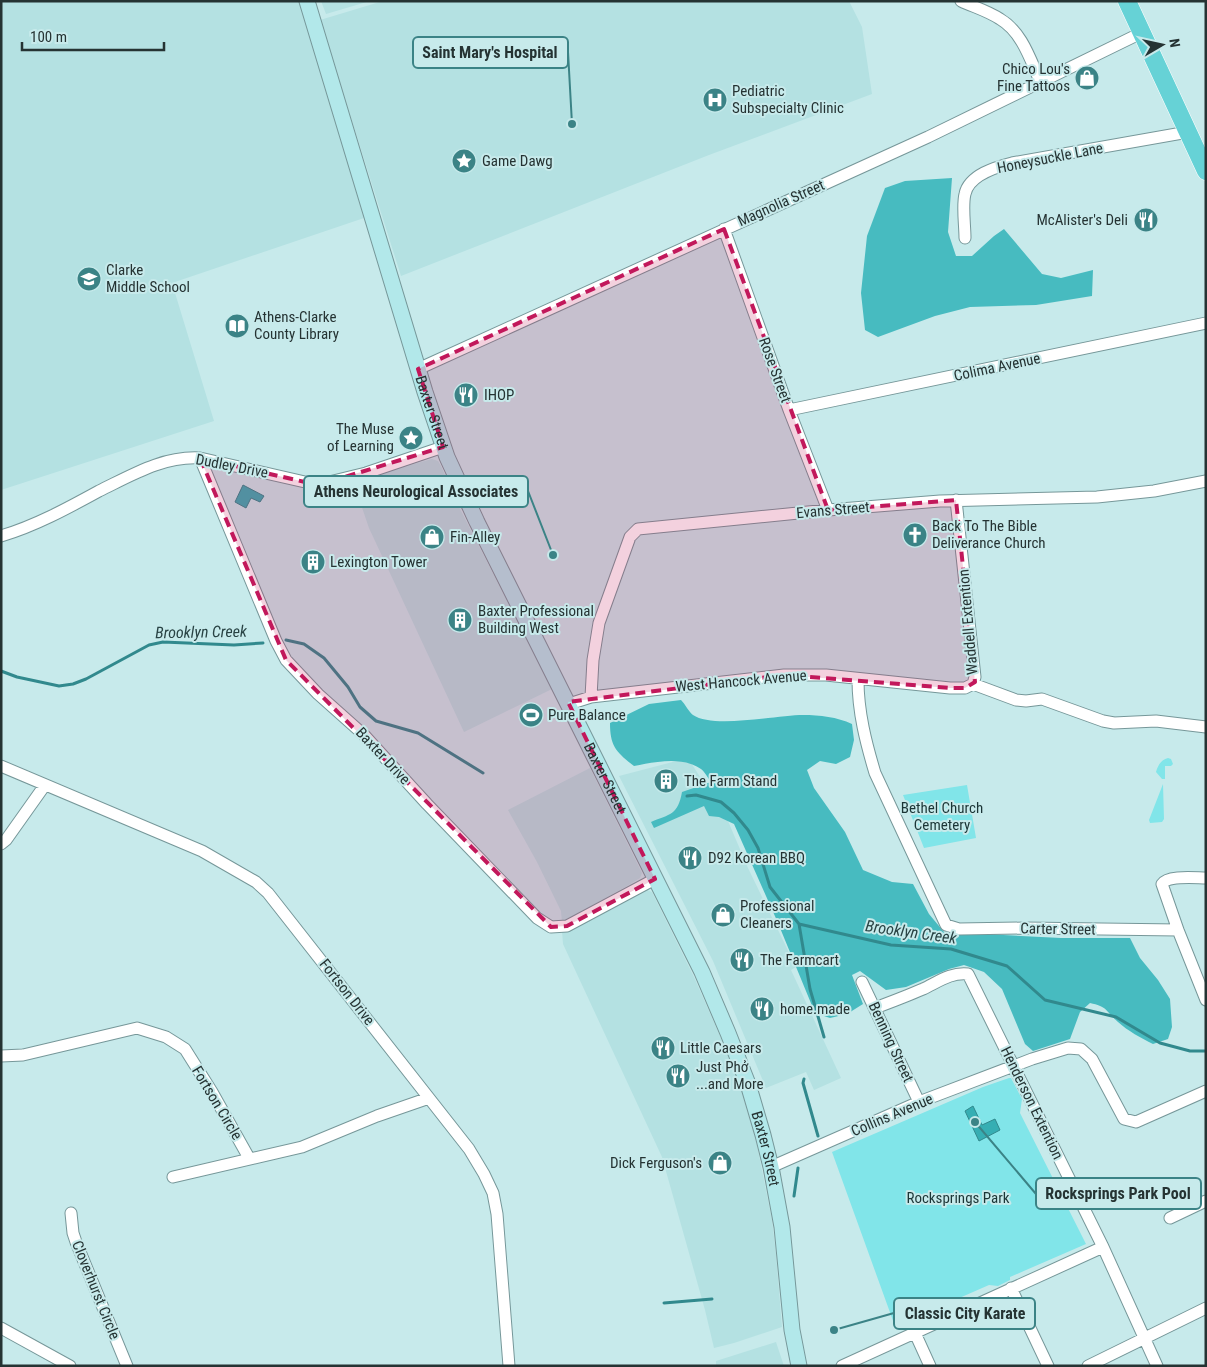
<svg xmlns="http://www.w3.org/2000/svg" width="1207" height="1367" viewBox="0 0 1207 1367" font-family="'Roboto Condensed',sans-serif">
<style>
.built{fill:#b4e1e2}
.green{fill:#81e5e9}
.forest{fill:#47bbc0}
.water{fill:#36aeb3;stroke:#31898d}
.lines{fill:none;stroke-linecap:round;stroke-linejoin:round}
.stream{stroke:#31898d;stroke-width:3}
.minor-casing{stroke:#769799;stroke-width:13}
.secondary-casing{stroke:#769799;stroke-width:17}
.primary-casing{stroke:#fff;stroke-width:19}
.minor{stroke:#fff;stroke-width:11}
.secondary{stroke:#b2e8ea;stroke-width:15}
.primary{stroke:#66d2d6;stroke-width:18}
.marked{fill:#c2185b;fill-opacity:0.2;stroke:#c2185b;stroke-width:4;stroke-dasharray:10 6;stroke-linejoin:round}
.labels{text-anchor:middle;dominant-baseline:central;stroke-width:4;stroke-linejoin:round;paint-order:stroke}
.poi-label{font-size:15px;fill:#253333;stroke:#c7eaeb;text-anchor:start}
.street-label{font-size:15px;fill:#253333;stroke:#c7eaeb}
.park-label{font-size:15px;fill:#1b3536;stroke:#c7eaeb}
.water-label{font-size:16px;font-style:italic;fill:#294344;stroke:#c7eaeb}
.leader{fill:none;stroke:#3b8386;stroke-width:2}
.callout-dot{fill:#3b8386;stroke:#c7eaeb;stroke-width:2}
.callout{fill:#c7eaeb;stroke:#3b8386;stroke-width:2}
.callout-label{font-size:16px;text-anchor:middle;font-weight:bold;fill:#253333}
</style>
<rect width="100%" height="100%" fill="#c7eaeb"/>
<!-- built -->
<path class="built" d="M1,1H299L364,218L172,283L214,421L1,490Z
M321,1H370L326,14Z
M383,1H849L862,27L872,94L709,155L401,276L320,20Z
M432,459L438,461L441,466L459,507L552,689L464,732L369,528L353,481Z
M688,758L728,821L748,868L796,967L791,970L841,1078L814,1090L806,1072L766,1088L713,961L619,776Z
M590,768L642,873L640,878L627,886L562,922L561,911L537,862L508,810Z
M645,889L652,892L694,977L728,1054L740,1087L757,1145L772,1220L776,1254L782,1327L734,1343L714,1348L705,1310L662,1157L563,944L562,931Z
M776,1342L784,1366H716V1361Z"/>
<!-- green -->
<path class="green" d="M1168,758L1171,759L1173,764L1171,766H1165V779H1162L1156,772C1158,765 1161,760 1168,758Z
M1163,784L1164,819L1162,822L1150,823L1149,820Z
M967,785L976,838L924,848L903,795Z
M1009,1078H1011L1022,1099L1020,1113L1086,1244L1010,1277V1280L998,1286L989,1285L957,1299L952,1307L896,1329L832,1152L983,1087Z"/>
<!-- forest -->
<path class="forest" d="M952,178L948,232L956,256H972L994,236L1004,229L1042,274L1061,278L1093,270L1092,296L1036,305L970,307L935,316L878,337L865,330L861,293L867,236L885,188L905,181Z
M681,700C685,704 689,712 693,715C713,729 778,715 803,715C820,715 837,717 852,724L854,740L850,757L836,764L820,761L807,770L814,788L845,832L863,870L892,882L913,884L929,914L944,932L1061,938H1130L1140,958L1158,980L1170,999L1172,1027L1168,1039L1153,1044C1141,1038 1128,1031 1118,1022C1105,1011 1109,1007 1090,1003L1080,1012L1070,1039L1033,1051L1025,1044L1002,989L984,972L964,965L949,969L906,987L886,990L860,971L852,975L863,1004L847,1014L830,1018L815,1013L778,923L734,824L719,817L709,816L704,806L654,828L651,822C670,814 678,815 682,792L711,782C708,778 705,772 701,769C682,756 655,762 634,766C616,752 610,746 610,723L649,704Z"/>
<!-- water -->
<path class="water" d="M243,485L264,496L260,502L251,498L246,508L235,502Z
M973,1106L982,1125L995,1119L1000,1130L979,1141L965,1111Z"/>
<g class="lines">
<!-- stream -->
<path class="stream" d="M286,640L304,644L324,658L348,687L360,707L376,721L418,733L483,773
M1,671L17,677L59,686L73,684L86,679L149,645L163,642L234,645L263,643
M687,796L696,795L721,802L734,813L748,830L758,848L770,887L799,924L810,989L824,1037
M799,924L891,945L951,949L1007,966L1045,1000L1116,1017L1160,1043L1190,1051H1206
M804,1079L803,1083L818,1136
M794,1196L798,1168
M664,1303L712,1299"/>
<defs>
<path id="minor" d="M961,1C974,7 988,11 1000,19C1022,32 1030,59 1040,81
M724,229L789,410L828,510
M965,238C965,225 962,206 965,194C969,175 996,167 1012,163L1188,132
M418,369L928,137L1141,33
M789,410L1206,323
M200,458L276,641L286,660L318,694L364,735L427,804L537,918L551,927L567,926L655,879
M956,500L975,677L973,684
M1,536C35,526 68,508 99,491C132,475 163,456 200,458L305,482L325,483L366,473L443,447
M858,680C858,712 866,743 875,773L946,925L959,929L1025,928L1178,930
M973,684L1016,700L1026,701L1042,699L1103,721L1114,723L1156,721L1206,727
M591,697L593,660L599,623L630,537L638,529L828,510L940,501L1097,497L1154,491L1206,481
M569,704L591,697L784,675H826L950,688H965L973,684
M1,766L202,851L256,882L268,893L469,1149L484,1174L493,1193L497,1214L509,1366
M1,844L6,840L45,785
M1206,878C1195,878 1168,875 1162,884L1178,930L1206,1000
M862,982L919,1102
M875,1008C891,1002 907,996 923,989C938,982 951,972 968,974L1103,1247L1157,1366
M1,1056L23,1055L137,1028L166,1037L185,1049L212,1092L249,1158
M771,1167L919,1102L1032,1059L1068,1048L1081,1049L1092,1059L1124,1119L1136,1122L1206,1091
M173,1177L302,1147L377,1116L429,1098
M71,1213L73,1233L76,1242L127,1366
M1170,1218L1206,1201
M1011,1288L1048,1366
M1,1328L70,1366
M915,1333L930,1366
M842,1366L1103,1247
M1088,1366L1206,1308"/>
<g id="secondary">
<path id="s1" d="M307,1L425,392L447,457L477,522L702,972L728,1033L748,1084L763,1135L771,1167L782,1227L792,1330L799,1366"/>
</g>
<path id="primary" d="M1127,1L1206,171"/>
</defs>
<!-- minor casing -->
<use href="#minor" class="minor-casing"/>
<!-- secondary casing -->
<use href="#secondary" class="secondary-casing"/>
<!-- primary casing -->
<use href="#primary" class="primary-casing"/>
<!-- minor -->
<use href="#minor" class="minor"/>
<!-- secondary -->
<use href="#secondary" class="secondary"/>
<!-- primary -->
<use href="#primary" class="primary"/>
</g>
<!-- marked area -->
<path class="marked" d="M724,229L828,510L956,500L975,682L965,688H950L784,675L568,702L655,879L567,926L551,927L286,660L200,458L305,482L325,483L443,447L418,369Z"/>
<!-- icons -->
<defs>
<symbol id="shop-disc" viewBox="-11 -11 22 22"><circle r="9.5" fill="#3b8386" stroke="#c7eaeb"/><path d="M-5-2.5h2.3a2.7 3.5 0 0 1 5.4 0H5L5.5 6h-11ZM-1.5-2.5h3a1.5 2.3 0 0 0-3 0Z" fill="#fff"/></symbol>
<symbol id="hospital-disc" viewBox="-11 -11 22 22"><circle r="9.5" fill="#3b8386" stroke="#c7eaeb"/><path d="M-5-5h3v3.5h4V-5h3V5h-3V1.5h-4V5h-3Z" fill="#fff"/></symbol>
<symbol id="sight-disc" viewBox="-11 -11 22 22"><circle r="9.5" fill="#3b8386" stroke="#c7eaeb"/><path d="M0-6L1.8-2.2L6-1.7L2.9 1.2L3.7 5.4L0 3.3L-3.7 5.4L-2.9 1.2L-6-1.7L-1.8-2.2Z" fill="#fff"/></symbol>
<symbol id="restaurant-disc" viewBox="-11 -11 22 22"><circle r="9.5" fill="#3b8386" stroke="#c7eaeb"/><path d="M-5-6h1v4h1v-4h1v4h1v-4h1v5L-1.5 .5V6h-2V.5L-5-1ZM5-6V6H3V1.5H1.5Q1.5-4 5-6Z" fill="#fff"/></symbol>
<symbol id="school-disc" viewBox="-11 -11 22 22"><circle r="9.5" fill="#3b8386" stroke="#c7eaeb"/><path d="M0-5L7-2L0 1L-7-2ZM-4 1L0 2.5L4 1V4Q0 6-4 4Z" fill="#fff"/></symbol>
<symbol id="library-disc" viewBox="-11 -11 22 22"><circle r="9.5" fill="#3b8386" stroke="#c7eaeb"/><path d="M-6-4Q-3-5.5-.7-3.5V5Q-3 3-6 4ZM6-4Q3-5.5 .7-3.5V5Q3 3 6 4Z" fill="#fff"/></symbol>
<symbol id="church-disc" viewBox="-11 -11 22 22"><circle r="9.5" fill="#3b8386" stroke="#c7eaeb"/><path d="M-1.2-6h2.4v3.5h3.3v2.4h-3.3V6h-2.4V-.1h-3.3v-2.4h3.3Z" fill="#fff"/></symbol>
<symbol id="building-disc" viewBox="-11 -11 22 22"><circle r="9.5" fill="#3b8386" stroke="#c7eaeb"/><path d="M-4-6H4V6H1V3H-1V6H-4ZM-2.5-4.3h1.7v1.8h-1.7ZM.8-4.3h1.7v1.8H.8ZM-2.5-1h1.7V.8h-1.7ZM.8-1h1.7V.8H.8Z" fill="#fff"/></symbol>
<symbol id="stadium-disc" viewBox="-11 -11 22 22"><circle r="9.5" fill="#3b8386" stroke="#c7eaeb"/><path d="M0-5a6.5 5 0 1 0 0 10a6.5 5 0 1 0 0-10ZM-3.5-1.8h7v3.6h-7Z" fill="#fff"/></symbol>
</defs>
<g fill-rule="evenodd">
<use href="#shop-disc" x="1073" y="64" width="28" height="28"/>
<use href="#hospital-disc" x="701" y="86" width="28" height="28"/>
<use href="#sight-disc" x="450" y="147" width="28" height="28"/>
<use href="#restaurant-disc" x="1132" y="206" width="28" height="28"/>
<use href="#school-disc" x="75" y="265" width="28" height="28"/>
<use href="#library-disc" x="223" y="312" width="28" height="28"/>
<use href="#restaurant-disc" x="452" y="381" width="28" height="28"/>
<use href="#sight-disc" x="397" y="424" width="28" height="28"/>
<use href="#church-disc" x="901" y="521" width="28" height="28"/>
<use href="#shop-disc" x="418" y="523" width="28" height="28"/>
<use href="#building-disc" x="299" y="548" width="28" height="28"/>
<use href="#building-disc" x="446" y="606" width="28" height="28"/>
<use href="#stadium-disc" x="517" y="701" width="28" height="28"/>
<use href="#building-disc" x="652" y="767" width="28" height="28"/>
<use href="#restaurant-disc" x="676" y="844" width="28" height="28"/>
<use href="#shop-disc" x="709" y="901" width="28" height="28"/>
<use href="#restaurant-disc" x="728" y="946" width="28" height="28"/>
<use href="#restaurant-disc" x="748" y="995" width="28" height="28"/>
<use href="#restaurant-disc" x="649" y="1034" width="28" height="28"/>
<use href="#restaurant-disc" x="664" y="1062" width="28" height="28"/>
<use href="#shop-disc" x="706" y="1149" width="28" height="28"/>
</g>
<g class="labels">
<!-- poi labels -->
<g class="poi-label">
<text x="1070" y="69" text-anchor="end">Chico Lou's<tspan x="1070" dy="17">Fine Tattoos</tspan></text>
<text x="732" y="91">Pediatric<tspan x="732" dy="17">Subspecialty Clinic</tspan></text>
<text x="482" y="161">Game Dawg</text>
<text x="1128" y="220" text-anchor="end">McAlister's Deli</text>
<text x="106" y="270">Clarke<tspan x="106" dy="17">Middle School</tspan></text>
<text x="254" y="317">Athens-Clarke<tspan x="254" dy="17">County Library</tspan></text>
<text x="484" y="395">IHOP</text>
<text x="394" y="429" text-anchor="end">The Muse<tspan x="394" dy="17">of Learning</tspan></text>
<text x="932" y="526">Back To The Bible<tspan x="932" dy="17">Deliverance Church</tspan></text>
<text x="450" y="537">Fin-Alley</text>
<text x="330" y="562">Lexington Tower</text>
<text x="478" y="611">Baxter Professional<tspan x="478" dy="17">Building West</tspan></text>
<text x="548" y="715">Pure Balance</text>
<text x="684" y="781">The Farm Stand</text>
<text x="708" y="858">D92 Korean BBQ</text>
<text x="740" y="906">Professional<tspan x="740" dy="17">Cleaners</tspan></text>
<text x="760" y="960">The Farmcart</text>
<text x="780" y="1009">home.made</text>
<text x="680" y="1048">Little Caesars</text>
<text x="696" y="1067">Just Phở<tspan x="696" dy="17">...and More</tspan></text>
<text x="702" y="1163" text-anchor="end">Dick Ferguson's</text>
</g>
<!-- street labels -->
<g class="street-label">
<text transform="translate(1050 158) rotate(-11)">Honeysuckle Lane</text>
<text transform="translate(781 203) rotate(-24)">Magnolia Street</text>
<text transform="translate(997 367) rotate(-12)">Colima Avenue</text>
<text transform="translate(775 370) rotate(70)">Rose Street</text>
<text stroke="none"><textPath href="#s1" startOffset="430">Baxter Street</textPath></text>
<text transform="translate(232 466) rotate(11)">Dudley Drive</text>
<text transform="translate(833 510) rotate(-5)">Evans Street</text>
<text transform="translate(968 622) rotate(-95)">Waddell Extention</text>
<text transform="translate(741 681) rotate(-5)">West Hancock Avenue</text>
<text transform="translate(383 756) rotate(47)">Baxter Drive</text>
<text stroke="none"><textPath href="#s1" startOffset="835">Baxter Street</textPath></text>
<text transform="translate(1058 929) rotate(1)">Carter Street</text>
<text transform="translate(347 992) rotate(52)">Fortson Drive</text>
<text transform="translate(891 1042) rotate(65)">Benning Street</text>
<text transform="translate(217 1103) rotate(59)">Fortson Circle</text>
<text transform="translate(1032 1103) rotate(64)">Henderson Extention</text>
<text transform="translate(892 1115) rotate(-23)">Collins Avenue</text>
<text stroke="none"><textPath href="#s1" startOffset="1240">Baxter Street</textPath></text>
<text transform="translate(96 1290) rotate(68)">Cloverhurst Circle</text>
</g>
<!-- park labels -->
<g class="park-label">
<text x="942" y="808">Bethel Church<tspan x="942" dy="17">Cemetery</tspan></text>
<text x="958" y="1198">Rocksprings Park</text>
</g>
<!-- water labels -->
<g class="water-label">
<text transform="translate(201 632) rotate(-1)">Brooklyn Creek</text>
<text transform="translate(911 932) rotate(8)">Brooklyn Creek</text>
</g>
</g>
<!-- callouts -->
<path class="leader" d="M572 124L568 52M553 555L528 491M975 1122L1036 1194M834 1330L894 1313"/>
<g class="callout-dot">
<circle cx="572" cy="124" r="5"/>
<circle cx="553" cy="555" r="5"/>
<circle cx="975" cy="1122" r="5"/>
<circle cx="834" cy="1330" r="5"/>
</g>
<g class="callout">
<rect x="413" y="37" width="155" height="31" rx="5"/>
<rect x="304" y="476" width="224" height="31" rx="5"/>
<rect x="1036" y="1178" width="165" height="31" rx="5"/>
<rect x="894" y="1298" width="141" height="31" rx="5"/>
</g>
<g class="callout-label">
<text x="490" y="58">Saint Mary's Hospital</text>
<text x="416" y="497">Athens Neurological Associates</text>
<text x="1118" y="1199">Rocksprings Park Pool</text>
<text x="965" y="1319">Classic City Karate</text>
</g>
<!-- border -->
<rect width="1207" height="1367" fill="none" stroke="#253333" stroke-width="5"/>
<!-- north arrow -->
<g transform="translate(1162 45) rotate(81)" stroke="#c7eaeb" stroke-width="4" paint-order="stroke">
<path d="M0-4L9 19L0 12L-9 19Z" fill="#253333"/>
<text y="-8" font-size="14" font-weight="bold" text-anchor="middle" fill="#253333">N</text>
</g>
<!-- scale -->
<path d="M22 42v8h142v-8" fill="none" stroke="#253333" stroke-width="2.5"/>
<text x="30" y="42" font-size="15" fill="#253333" stroke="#c7eaeb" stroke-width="4" paint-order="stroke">100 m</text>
</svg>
